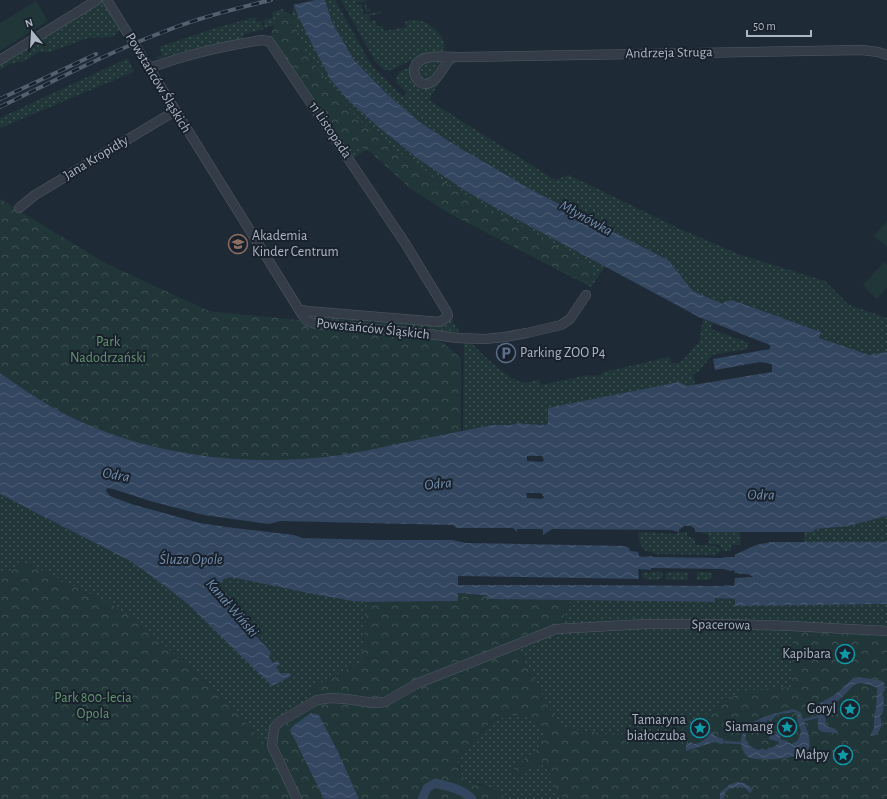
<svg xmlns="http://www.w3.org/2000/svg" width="887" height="799" viewBox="0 0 887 799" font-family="'Alegreya Sans',sans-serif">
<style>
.grass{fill:url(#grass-dots)}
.forest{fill:url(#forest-crowns)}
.pitch{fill:#213638}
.water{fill:url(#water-waves);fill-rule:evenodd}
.pier{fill:#1f2a37}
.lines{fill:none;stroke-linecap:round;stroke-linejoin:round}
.stream{stroke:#32465f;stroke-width:2.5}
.canal{stroke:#32465f;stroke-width:9}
.street-casing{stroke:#505a65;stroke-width:10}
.street{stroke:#333c47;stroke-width:9}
.rail-casing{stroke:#54606f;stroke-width:4}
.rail{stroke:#18212c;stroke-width:2.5;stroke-dasharray:8;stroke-linecap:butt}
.labels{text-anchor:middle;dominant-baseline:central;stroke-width:4;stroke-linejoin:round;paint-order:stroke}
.street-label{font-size:14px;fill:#adb7c4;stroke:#18212c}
.poi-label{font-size:14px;fill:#adb7c4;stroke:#18212c;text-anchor:end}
.park-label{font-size:14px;fill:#64956e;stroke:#18212c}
.water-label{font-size:15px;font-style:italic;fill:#748ead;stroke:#18212c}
</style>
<defs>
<pattern id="grass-dots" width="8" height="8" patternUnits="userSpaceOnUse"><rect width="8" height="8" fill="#213638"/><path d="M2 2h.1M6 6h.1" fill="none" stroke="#3f5153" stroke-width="1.8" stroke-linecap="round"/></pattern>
<pattern id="forest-crowns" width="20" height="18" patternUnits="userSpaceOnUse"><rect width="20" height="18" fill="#213638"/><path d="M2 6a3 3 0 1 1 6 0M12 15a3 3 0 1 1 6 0" fill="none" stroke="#3f5153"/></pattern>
<pattern id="water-waves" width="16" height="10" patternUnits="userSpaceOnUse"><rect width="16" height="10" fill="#32465f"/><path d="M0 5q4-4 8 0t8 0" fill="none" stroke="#4d5e74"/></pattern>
</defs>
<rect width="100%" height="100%" fill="#1f2a37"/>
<!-- grass -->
<path class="grass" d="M97,0H107L123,25L113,37L88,38L50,52H39L24,61L10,64L0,70V60Z
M325,0H335L372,66L403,97L407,93L396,82C396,72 402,70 411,67L423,86L455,61V64L449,67L431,96L430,100L433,103L555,180L569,175L678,228L741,255L825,281L849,305L887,318V352L869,356L819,338L821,332L732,300L723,304L693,291L668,260L530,189L459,147L422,124L386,93L354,60L332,22Z
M341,0H365L367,9H369L370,11L366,12L364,1L356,3L357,5L361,4L364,15L381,11V13L369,16L370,21L375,20L377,26H383L384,31L406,27L405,22C420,13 445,32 445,48L441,52L418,58L403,64L392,70H384L375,61Z
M294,6L317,54L327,72L329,78L349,101L401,146L418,159L466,191L605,267L591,287L447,212L409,187L367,149L352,159L299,78L290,28L292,12Z
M283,9L285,12L284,22L265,28L263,20L273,18L272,12Z
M256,17L257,19L255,20L256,22L261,21L264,29L245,34L240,40L196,48L156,59L155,58L162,55L159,47L215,28Z
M128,58L134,72L116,79L110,83L109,82L100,86L0,128V118Z
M442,59L443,61L434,77L429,81L420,78L417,68L421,63Z
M307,311L440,322L448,316L452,320L460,333L445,334L311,322Z
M703,319L713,323L711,329L749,343L747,349L712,355L698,372L693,374L695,385L546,425L524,424L520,423L511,425H492L463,431L464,339H467C482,353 501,375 521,382C527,384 533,381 539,379L541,385L588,375L592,376L600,375L603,372L669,357L671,363H680L699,342Z
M498,345H512L515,350V357L511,358L500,353L497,346Z
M0,494L132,562L162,584L189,605L271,685L291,676L289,673H280L276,667L280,664L278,660L273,663L269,657L271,652L255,633L244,617L237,614L222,598L219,592L220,583L223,579L229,577L236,578L339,599L368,602L362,662L313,687L307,705L272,746L259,739L231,705L188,667L147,629L0,575Z
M887,516V542H804V532H812L816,529L849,526Z
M740,531L741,545H731V551H723L719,545L709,544L708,534L701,533V532Z
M639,532L676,534L679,532H687V536L695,539V545H709L718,547L721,551L714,555L654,554L651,552L644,550L638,539Z
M652,571L661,572L663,575L662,578C657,581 647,580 643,578L642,575L643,572H648L649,575L650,574L649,572H652Z
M668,572H688V580H667L665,575Z
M697,572H709L712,574L713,577L709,580H697Z
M715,598L735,599V606L887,604V628L646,621L561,624L571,600L715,602Z
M729,626L887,633L855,799H681V727L648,735L606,734L559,727L517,647L557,632L646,627Z
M514,714H528L542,728L545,738L538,748L513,769L519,776L530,767L543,765L549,771L555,787L564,799H509L493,789L480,784L467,783L460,772L458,761L475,739L494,720Z"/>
<!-- forest -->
<path class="forest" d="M284,11C296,14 296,28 299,38C303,47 308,54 313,62C330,87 350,113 374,133C397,152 423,169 448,185C470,200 587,257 593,272C595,277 589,281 585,283L447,212L409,187L367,149L345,146L270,38C274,27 274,18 284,11Z
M0,199L107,264L209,311L307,321L312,316H318L407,324L411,326L413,330L425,337L443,343L461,358V431C421,439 382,449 342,455C257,468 165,458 86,424C55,411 27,392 0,373Z
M27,563L107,602L128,615L147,629L188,667L231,705L259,739L271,746L274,728L307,705L313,687L361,662L368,602L458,601V593H468L477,596L487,595L488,599L571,600L557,632L517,648L559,727L606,734L648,735L681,727L682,730L742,691L792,687L793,631L887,635V799H564L555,787L549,771L544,765L530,767L519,776L514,777L513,769L538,748L544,738L542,728L528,715C517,714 504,715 494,720C483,727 467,750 458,761L460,772L467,783C484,784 495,790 509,799H359L337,750L319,715L311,713L322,795L324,799H0V575Z"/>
<!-- pitch -->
<path class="pitch" d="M36,1L48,21L0,51V23Z
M887,221V247L874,236Z
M884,262L887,265V287L877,299L863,285Z"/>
<!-- water -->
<path class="water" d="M293,0H325L332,22L354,60L386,93L422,124L460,148L530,189L668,260L693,291L723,304L724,302L732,300L821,332L819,338L869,355L887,352V516L849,526L816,529L812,532H695V529L691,526H684L679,530V532L671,530L552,529L543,535V530L541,529H517V532L513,528H457L453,525L280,521L269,524L204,515L150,501L113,489L107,488L106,491L110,496L131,504L200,523L226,527L294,535L302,538L377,540H452L466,543L625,546L629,548L630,551L638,552L639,556L644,557L651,556L652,557L723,558L724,557H735V555C745,550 757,543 768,543L769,542H887V604L735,606V599C729,599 722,598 715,598V602L487,599V595C477,596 469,593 458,593V601L368,602L352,601L313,594L236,578C230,577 223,577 220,584C213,600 245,616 253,625C255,628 254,631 255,634C257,638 267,647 271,652L269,657L273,663L278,660L280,664L276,667L280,673H289L291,676L272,686L189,605L162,584L132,562L0,494V373C27,392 55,411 86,424C165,458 255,467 341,455C360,452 379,448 397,444C429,438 460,431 492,425H511L520,423L524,424L546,425L548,423V408L679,382L687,386L772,372V364L760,362L715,370L713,359L770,349V345L699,317L496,208L466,191L418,159L382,130L349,101L329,78L327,72L317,54L299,18L294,6ZM527,456H542L544,460L542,462L527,461ZM526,493H541L544,497L542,499L527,498ZM651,568L723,569L731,571L734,570L735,573C741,574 750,573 753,577L735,578L734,586L724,585V586L586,585H458V576L639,579L638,569L651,570Z
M858,677L879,680L884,682L885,690L882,694L884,697L883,712L880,716C883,724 881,729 876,735L870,736L874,728V717L876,708L877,688L871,685L860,683L854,685L838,701L825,708L826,726L836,729L838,733L822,732L818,729L817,706C823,700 831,698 838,692C845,687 849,679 858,677Z
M793,709L800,712C804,721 812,739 809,748C805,759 757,762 748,757C743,753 740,746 741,740C744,718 775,714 793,709ZM794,712L798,715L797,720L801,731L798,740L792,744L781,739L779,734L777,733L773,736V729L776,726L771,725L770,726H767L765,723L768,720L771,722L776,715ZM759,721L771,731L769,739L779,742L778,744L771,748L769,747L768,749L765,750L763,748L759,750C745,745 743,742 748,728Z
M311,713L319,715L337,750L359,799H324L290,730L293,726Z
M712,732H714L715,736L723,739L724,742L721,744L715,742L711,743L686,751V745L691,742L693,744C701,744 707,738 712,732Z
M737,782L744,783L753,789L750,793L745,788C736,786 723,787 724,799H720V793L729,785Z"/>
<!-- pier -->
<path class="pier" d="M291,0H315L292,5Z"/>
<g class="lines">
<!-- stream -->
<path class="stream" d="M804,720L817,717
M724,742L741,743"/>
<!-- canal -->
<path class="canal" d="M422,799L427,788L435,783C448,786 462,789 472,799"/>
<defs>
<path id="street" d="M107,0L303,316L307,321L316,324L428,334L457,338L485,339L505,337L527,333L561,325L570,319L586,295
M451,57C444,65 435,89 421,83C416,80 414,74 414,69C418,52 446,57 460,57L862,50L878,52L887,55
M0,60L97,0
M150,68C187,54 223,46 262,40L269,41L405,243L447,312L448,316L440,322L307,311L299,309
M19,208L35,195L175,111
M297,799L272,746L274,728L279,722L317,700L331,698L346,699L374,703L385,702L416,684L556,629L646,624H730L790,626L887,631"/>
</defs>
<!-- street casing -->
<use href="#street" class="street-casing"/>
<!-- street -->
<use href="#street" class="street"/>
<defs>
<path id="rail" d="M0,99L96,54
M0,107C54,81 107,53 163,32C198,18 234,9 271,0"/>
</defs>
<!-- rail casing -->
<use href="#rail" class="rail-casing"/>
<!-- rail -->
<use href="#rail" class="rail"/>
</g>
<!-- icons -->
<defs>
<symbol id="school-ring" viewBox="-11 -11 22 22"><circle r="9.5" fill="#18212c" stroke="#8d6e63" stroke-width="1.5"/><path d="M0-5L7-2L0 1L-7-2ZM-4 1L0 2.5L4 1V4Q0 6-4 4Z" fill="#8d6e63"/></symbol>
<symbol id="parking-ring" viewBox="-11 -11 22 22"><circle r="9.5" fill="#18212c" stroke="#5c6f8a" stroke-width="1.5"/><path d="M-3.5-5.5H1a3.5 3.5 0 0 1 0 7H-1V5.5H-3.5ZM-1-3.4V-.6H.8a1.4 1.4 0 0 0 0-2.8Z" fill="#5c6f8a"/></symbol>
<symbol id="sight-ring" viewBox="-11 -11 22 22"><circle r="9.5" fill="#18212c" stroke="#0f9aa8" stroke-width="1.5"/><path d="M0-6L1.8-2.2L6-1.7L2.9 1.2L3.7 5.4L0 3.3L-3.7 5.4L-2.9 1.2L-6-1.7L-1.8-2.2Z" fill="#0f9aa8"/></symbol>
</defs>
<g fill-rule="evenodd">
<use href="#school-ring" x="227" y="233" width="22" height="22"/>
<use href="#parking-ring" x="495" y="342" width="22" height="22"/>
<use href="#sight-ring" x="834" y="643" width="22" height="22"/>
<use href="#sight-ring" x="839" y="698" width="22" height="22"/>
<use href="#sight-ring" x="776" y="716" width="22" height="22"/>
<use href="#sight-ring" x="689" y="717" width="22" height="22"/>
<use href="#sight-ring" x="832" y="744" width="22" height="22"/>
</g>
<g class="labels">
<!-- street labels -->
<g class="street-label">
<text transform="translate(669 53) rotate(-1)">Andrzeja Struga</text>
<text transform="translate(158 83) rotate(59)">Powstańców Śląskich</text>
<text transform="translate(330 130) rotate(56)">11 Listopada</text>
<text transform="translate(96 158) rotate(-31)">Jana Kropidły</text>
<text transform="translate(373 329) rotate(6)">Powstańców Śląskich</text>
<text transform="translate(721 625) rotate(1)">Spacerowa</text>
</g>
<!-- poi labels -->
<g class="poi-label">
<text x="252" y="236" text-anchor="start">Akademia<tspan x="252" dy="16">Kinder Centrum</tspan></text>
<text x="520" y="353" text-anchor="start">Parking ZOO P4</text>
<text x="831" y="654">Kapibara</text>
<text x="836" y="709">Goryl</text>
<text x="686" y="720">Tamaryna<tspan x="686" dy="16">białoczuba</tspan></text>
<text x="773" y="727">Siamang</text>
<text x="829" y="755">Małpy</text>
</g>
<!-- park labels -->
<g class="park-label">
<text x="108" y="342">Park<tspan x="108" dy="16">Nadodrzański</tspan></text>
<text x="93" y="698">Park 800-lecia<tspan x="93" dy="16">Opola</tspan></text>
</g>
<!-- water labels -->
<g class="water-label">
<text transform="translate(586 218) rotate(29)">Młynówka</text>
<text transform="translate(116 475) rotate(10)">Odra</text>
<text transform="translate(438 484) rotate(-5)">Odra</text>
<text transform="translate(761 495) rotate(1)">Odra</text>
<text x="191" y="559">Śluza Opole</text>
<text transform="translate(232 608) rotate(49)">Kanał Wiński</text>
</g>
</g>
<!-- north arrow -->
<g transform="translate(32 32) rotate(342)" stroke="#18212c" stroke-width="3" paint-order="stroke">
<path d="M0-3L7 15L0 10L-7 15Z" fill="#adb7c4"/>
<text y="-6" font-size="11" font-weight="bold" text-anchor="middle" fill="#adb7c4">N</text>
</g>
<!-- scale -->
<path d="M747 30v6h64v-6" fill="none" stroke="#adb7c4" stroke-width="2"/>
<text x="753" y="30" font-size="12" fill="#adb7c4" stroke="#18212c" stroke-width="3" paint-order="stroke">50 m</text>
</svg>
